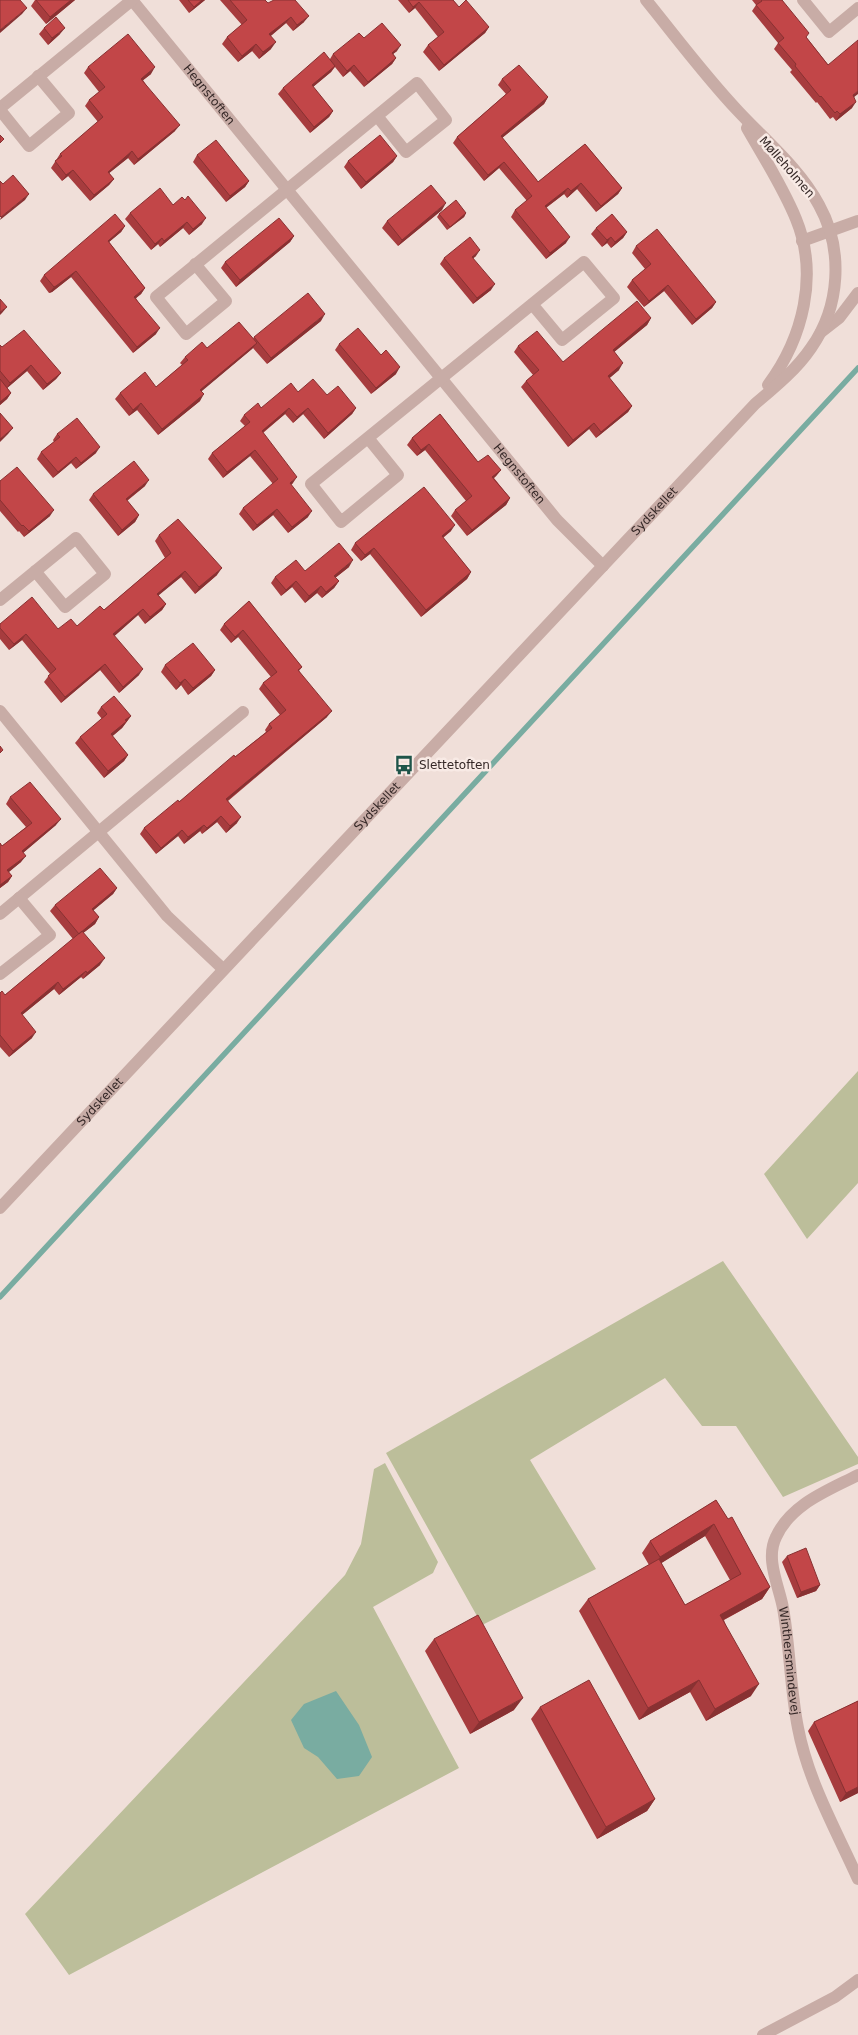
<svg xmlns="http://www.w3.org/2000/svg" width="858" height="2035" viewBox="0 0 858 2035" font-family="'DejaVu Sans',sans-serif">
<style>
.green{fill:#bcbe9a}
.water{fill:#79aca1}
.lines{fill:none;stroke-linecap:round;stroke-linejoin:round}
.stream{stroke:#79aca1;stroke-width:5.5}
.minor{stroke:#c8aca6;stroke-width:12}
.tertiary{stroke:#c8aca6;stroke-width:12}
.wall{fill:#a73c3e;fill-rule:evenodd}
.shaded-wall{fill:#883132}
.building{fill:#c24648;stroke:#883132}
.labels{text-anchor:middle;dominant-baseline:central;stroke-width:5;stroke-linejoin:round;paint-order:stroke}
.street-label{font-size:12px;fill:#342726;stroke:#f8eae5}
.poi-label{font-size:12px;fill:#342726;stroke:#f8eae5;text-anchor:start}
</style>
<rect width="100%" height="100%" fill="#f0dfd9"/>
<!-- green -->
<path class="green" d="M858,1071V1183L807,1239L764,1174Z
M723,1261L858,1457V1464L783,1497L736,1426H702L665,1378L530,1460L596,1569L482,1625L386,1453Z
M385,1463L438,1562L433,1573L373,1607L459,1768L69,1975L25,1914L345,1575L361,1544L374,1469Z"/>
<!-- water -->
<path class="water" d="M336,1691L359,1725L372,1757L359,1776L337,1779L318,1757L304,1748L291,1720L304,1704Z"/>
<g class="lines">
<!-- stream -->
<path class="stream" d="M0,1297L858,368"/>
<!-- minor -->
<g class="minor">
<path id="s1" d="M132,0L557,520L603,566"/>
<path d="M803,0L829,32L858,8"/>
<path d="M0,108L132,0"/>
<path d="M0,110L29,146L69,113L38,76"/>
<path d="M802,241L858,221"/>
<path d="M195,264L226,301L186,334L156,297L417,83L446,120L406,152L377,116"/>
<path d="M821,332L839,318L858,293"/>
<path d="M368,438L398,475L341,522L311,484L584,262L614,298L562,340L532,304"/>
<path d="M0,600L76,538L105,574L65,607L35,571"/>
<path d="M0,711L167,916L223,969"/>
<path d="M0,914L243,712"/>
<path d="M0,974L50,935L19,898"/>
<path id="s2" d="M858,1475C827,1491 791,1504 776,1537C765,1559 779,1586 783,1608C790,1647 790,1688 798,1728C808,1781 836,1830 858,1879"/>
<path d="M763,2035L835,1997L858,1980"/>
</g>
<!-- tertiary -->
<g class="tertiary">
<path d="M747,128C764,158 783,187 796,219C819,275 803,338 768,385"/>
<path id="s3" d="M0,1208L755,404C775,387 796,370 811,348C840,307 844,250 819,205C800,169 765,140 738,111C705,76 676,37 646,0"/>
</g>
</g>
<!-- wall -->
<path class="wall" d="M35,0H75L46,24L31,6Z
M179,0H205L189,13Z
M220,0H265L268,3L304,22L293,31L286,23L270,36L271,49L259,59L252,51L238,62L222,44L227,37L242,25Z
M398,0H453L459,7L489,27L485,33L439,71L423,52L428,45L438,37L415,8L409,13Z
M752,0H782L806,37L854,97L852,108L836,121L833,117L830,119L817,102L816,103L790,72L792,70L774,49L778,43L752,11L756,5Z
M44,28L60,34L48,45L39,34Z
M364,38L397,51L393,54L396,58L392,64L364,87L350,71L343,77L335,67L331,72L313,87L333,111L329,117L310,133L278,94L283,88L330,59L333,54Z
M88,67L151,74L143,80L175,131L134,165L128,158L109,173L114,179L109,185L90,201L68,176L62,181L51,168L60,154L98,122L85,106L89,100L99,92L84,73Z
M502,79L548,97L544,104L502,138L538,182L585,144L622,188L618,194L596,212L577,189L567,198L564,194L546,208L566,243L546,259L511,217L515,210L527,201L499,168L484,181L453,143L457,137L506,94L498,85Z
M197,155L249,181L245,187L226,202L193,162Z
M397,156L393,162L361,189L344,167L348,161Z
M173,205L202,224L189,235L183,228L160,247L158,244L151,250L125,219L130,213Z
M442,210L398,246L382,228L387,221Z
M466,213L464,217L447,230L437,217L439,214Z
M125,226L121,232L109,242L145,288L141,294L136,298L156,334L133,353L71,277L52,292L49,293L40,281L44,275Z
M596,228L627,232L623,238L611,248L607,243L602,247L591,234Z
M294,236L290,242L236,287L221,268L225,262Z
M636,246L716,302L712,308L692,325L664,291L644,307L627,287L632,280L645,269L632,253Z
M476,256L473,258L491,290L473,304L440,264L444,258Z
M651,318L647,325L614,352L619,370L609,378L632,406L628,412L596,438L589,429L568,447L521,387L526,381L533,375L514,352L518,346L563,362Z
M321,321L267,364L253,348L201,391L200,401L158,435L137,410L129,416L115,399L120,393L156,387L182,365L180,363L185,357L207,348L253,339L254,337Z
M339,344L396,374L371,394L335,350Z
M0,345L2,347L61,373L56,379L43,390L27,371L7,388L11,393L7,399L0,405Z
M298,392L327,395L356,408L352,414L324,439L303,414L293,423L285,414L263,433L293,483L291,485L308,517L288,533L273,515L253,531L239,514L243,508L273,484L250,456L223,478L208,459L212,453L245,426L240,421L244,415Z
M440,414L478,462L501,470L496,476L494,478L510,498L506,505L467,536L451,516L455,510L466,501L425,450L417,456L407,445L412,438Z
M57,434L96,453L76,469L71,463L53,478L37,459L41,452L54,442L53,440Z
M0,481L50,516L24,537L19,531L18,532L0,511Z
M145,486L127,501L139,515L135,522L118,536L89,500L93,494Z
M451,531L443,538L471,572L467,579L421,617L370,554L361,561L351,550L355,543Z
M159,535L217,575L195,594L181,577L158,595L166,604L162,610L145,624L138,615L114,636L139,675L119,693L100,670L61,703L44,682L50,674L22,640L9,650L0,639V624L58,629L77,626L104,610L165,558L155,541Z
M349,567L335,578L339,581L334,588L322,598L317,593L305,603L292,587L281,596L271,583L275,577L305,571Z
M249,601L302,667L299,671L327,717L228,801L237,823L226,833L217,822L202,834L200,831L184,844L178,836L156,854L140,834L144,828L179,802L266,732L265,730L269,724L280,715L259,689L263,683L271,677L238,637L231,643L220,630L224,624Z
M165,665L215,670L211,676L188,695L181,685L176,690L161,672Z
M101,707L131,716L122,728L112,736L128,755L124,761L104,778L75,743L80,737L102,719L97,713Z
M10,797L56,825L23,853L21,862L8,872L12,876L8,882L0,888V843L2,846L26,827L6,804Z
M117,888L113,894L93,910L99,917L95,924L83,933L100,965L83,979L81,977L59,995L54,989L22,1015L32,1038L9,1057L0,1047V993L5,995L73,939L50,911L55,905Z
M716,1500L770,1587L762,1599L724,1620L751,1696L706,1721L690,1692L639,1720L579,1611L588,1599L649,1565L642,1553L650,1541ZM705,1536L730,1580L685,1605L661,1563Z
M787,1556L820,1585L816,1591L797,1598L782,1562Z
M434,1639L514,1710L470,1734L425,1651Z
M858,1701V1793L840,1802L808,1731L814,1722Z
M540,1707L655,1799L647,1811L597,1839L531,1719Z"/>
<!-- shaded-wall -->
<path class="shaded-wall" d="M71,0H75L46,24L50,17Z
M202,0H205L189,13L194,7Z
M419,2L415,8L409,13L413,7Z
M27,8L22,14L0,33V30Z
M309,16L304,22L293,31L297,25Z
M291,17L286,23L265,41L269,34Z
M489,27L485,33L439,71L444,65Z
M65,28L60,34L48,45L52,38Z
M276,42L271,49L259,59L263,52Z
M256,44L252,51L238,62L242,56Z
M401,45L397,51L388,58L392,53Z
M396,58L392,64L364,87L368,82Z
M354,65L350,71L343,77L347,71Z
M335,66L331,72L308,91L312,85Z
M155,67L151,74L137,85L141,79Z
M858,91V94L849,101L853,95Z
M548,97L544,104L497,142L501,136Z
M856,102L852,108L836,121L840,114Z
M333,111L329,117L310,133L314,127Z
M180,125L175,131L134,165L138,159Z
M132,151L128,158L103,178L108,172Z
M397,156L393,162L361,189L366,182Z
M504,162L499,168L484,181L488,175Z
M73,170L68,176L62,181L66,175Z
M114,179L109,185L90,201L94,195Z
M249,181L245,187L226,202L230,196Z
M581,183L577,189L567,198L571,191Z
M568,188L564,194L540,212L545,206Z
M622,188L618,194L596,212L601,206Z
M29,194L25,200L0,220L1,217Z
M446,203L442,210L398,246L402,240Z
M466,213L464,217L447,230L450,227Z
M206,218L202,224L189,235L193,229Z
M187,222L183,228L160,247L164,241Z
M125,226L121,232L103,247L108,241Z
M627,232L623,238L611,248L615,242Z
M294,236L290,242L236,287L240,280Z
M570,237L566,243L546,259L550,253Z
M611,237L607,243L602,247L607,240Z
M162,238L158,244L151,250L155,244Z
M480,250L476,256L468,263L472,257Z
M76,271L71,277L52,292L49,293L54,287Z
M495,284L491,290L473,304L477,298Z
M668,285L664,291L644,307L649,301Z
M145,288L141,294L130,303L134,297Z
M716,302L712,308L692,325L696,319Z
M7,307L2,313L0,315V312Z
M325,314L321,321L267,364L271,358Z
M651,318L647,325L608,357L613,350Z
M160,328L156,334L133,353L137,347Z
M257,343L252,349L196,396L200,390Z
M623,363L619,370L604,383L608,376Z
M31,365L27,371L6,389L10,383Z
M400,367L396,374L371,394L376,388Z
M61,373L56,379L43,390L47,384Z
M11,393L7,399L0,405V402Z
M204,394L200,401L158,435L162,429Z
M141,403L137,410L129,416L133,410Z
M632,406L628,412L596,438L601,432Z
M289,408L285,414L257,437L262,431Z
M308,408L303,414L293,423L297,417Z
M356,408L352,414L324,439L328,433Z
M594,423L589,429L568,447L573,440Z
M13,428L8,434L0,442V439Z
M429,444L425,450L417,456L421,450Z
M100,447L96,453L76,469L81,463Z
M255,450L250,456L223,478L227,472Z
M76,457L71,463L53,478L58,472Z
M501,470L496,476L488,483L492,477Z
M297,477L293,483L285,489L290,483Z
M149,480L145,486L121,505L126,499Z
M510,498L506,505L467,536L472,530Z
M277,509L273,515L253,531L257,525Z
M54,510L50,516L24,537L29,531Z
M312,511L308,517L288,533L292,527Z
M139,515L135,522L118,536L122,530Z
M455,525L451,531L437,542L442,536Z
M374,548L370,554L361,561L365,555Z
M353,560L349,567L330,582L334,576Z
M222,568L217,575L195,594L199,587Z
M185,571L181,577L153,600L157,594Z
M471,572L467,579L421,617L426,610Z
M296,581L292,587L281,596L286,590Z
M339,581L334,588L322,598L326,592Z
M321,586L317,593L305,603L309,596Z
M166,604L162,610L145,624L150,617Z
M143,609L138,615L109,641L113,634Z
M243,630L238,637L231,643L235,637Z
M26,634L22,640L9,650L14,644Z
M105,664L100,670L61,703L65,697Z
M143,669L139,675L119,693L123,687Z
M215,670L211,676L188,695L193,688Z
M185,679L181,685L176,690L180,683Z
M332,711L327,717L222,805L226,799Z
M131,716L122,728L107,741L111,734L125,720Z
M128,755L124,761L104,778L108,771Z
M221,816L217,822L202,834L207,828Z
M241,817L237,823L226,833L230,826Z
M61,819L56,825L18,857L22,851Z
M204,825L200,831L184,844L188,837Z
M182,830L178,836L156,854L161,848Z
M26,856L21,862L3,877L7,870Z
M12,876L8,882L0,888V885Z
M117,888L113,894L88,915L92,909Z
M99,917L95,924L74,940L79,934Z
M105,958L100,965L83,979L87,973Z
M86,971L81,977L59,995L63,989Z
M58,982L54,989L16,1020L21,1013Z
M36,1032L32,1038L9,1057L13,1051Z
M714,1524L705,1536L652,1569L660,1557Z
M820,1585L816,1591L797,1598L801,1592Z
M770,1587L762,1599L712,1626L720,1615Z
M699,1680L690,1692L639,1720L648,1708Z
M759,1684L751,1696L706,1721L715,1709Z
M523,1698L514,1710L470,1734L479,1722Z
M858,1787V1793L840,1802L846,1793Z
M655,1799L647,1811L597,1839L606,1827Z"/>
<!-- building -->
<path class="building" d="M0,0H20L27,8L0,30Z
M36,0H71L50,17Z
M188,0H202L194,7Z
M230,0H265L268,3L274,0H295L309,16L297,25L291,17L269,34L276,42L263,52L256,44L242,56L227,37L247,20Z
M408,0H453L459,7L466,0L489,27L444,65L428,45L444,32L419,2L413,7Z
M761,0H782L809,33L806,37L828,65L858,40V91L853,95L856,102L840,114L837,111L835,113L821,96L820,97L795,66L796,64L778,43L784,38L756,5L762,1Z
M56,17L65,28L52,38L44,28Z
M382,23L401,45L392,53L396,58L368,82L354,65L347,71L333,54L359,33L364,38Z
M128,34L155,67L141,79L180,125L138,159L132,151L108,172L114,179L94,195L73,170L66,175L55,161L62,156L60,154L103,117L89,100L105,87L88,67Z
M324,52L335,66L312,85L333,111L314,127L283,88Z
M519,65L548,97L501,136L536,179L538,182L585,144L622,188L601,206L581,183L571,191L568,188L545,206L570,237L550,253L515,210L532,196L504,162L488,175L457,137L511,90L502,79Z
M0,135L4,139L0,143Z
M380,135L397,156L366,182L348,161Z
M216,140L249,181L230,196L197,155Z
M13,175L29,194L1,217L0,216V181L3,184Z
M431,185L446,203L402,240L387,221Z
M160,188L173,205L182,197L185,200L188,196L206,218L193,229L187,222L164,241L162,238L155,244L130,213Z
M456,200L466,213L450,227L439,214Z
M115,214L125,226L108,241L145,288L134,297L160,328L137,347L76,271L56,286L54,287L44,275Z
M612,214L627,232L615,242L611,237L607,240L596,228Z
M279,218L294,236L240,280L225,262Z
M657,229L716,302L696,319L668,285L649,301L632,280L651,264L636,246Z
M470,237L480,250L472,257L495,284L477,298L444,258Z
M308,293L325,314L271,358L254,337Z
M0,299L7,307L0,312Z
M637,301L651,318L613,350L623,363L608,376L632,406L601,432L594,423L573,440L526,381L539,370L518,346L537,331L563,362Z
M239,322L257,343L200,390L204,394L162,429L141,403L133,410L120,393L145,372L156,387L188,360L185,357L202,342L207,348Z
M358,328L381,355L386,350L400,367L376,388L339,344Z
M24,330L61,373L47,384L31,365L10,383L0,371V345L2,347Z
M0,379L11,393L0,402Z
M313,379L327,395L338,386L356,408L328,433L308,408L297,417L289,408L262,431L297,477L290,483L312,511L292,527L277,509L257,525L243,508L278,479L255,450L227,472L212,453L250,422L244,415L258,403L261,408L291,383L298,392Z
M0,413L13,428L0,439Z
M440,414L478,462L488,455L501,470L492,477L510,498L472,530L455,510L472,496L429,444L421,450L412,438Z
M77,418L100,447L81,463L76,457L58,472L41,452L60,437L57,434Z
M134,461L149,480L126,499L139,515L122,530L93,494Z
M17,467L54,510L29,531L23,525L22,526L0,500V481Z
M424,487L455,525L442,536L471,572L426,610L374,548L365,555L355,543Z
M178,519L222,568L199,587L185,571L157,594L166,604L150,617L143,609L113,634L143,669L123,687L105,664L65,697L48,676L56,669L26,634L14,644L0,628V624L32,597L58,629L71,619L77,626L100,606L104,610L171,553L159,535Z
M339,543L353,560L334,576L339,581L326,592L321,586L309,596L296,581L286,590L275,577L296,560L305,571Z
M249,601L302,667L298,670L332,711L226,799L241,817L230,826L221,816L207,828L204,825L188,837L182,830L161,848L144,828L178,800L179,802L234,755L235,757L272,728L269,724L286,710L263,683L277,672L243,630L235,637L224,624Z
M193,643L215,670L193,688L185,679L180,683L165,665Z
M114,696L131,716L125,720L127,721L111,734L128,755L108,771L80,737L107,714L101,707Z
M0,746L3,750L0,753Z
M30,782L61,819L22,851L26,856L7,870L12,876L0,885V843L2,846L32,823L10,797Z
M100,868L117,888L92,909L99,917L79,934L55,905Z
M82,931L105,958L87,973L86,971L63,989L58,982L21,1013L36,1032L13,1051L0,1035V993L2,991L5,995Z
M716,1500L728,1519L732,1517L770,1587L720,1615L759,1684L715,1709L699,1680L648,1708L588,1599L659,1559L685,1605L741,1574L714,1524L660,1557L650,1541Z
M806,1548L820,1585L801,1592L787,1556Z
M478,1615L523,1698L479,1722L434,1639Z
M589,1680L655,1799L606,1827L540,1707Z
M858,1701V1787L846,1793L814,1722Z"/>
<!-- icons -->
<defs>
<symbol id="bus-bare" viewBox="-9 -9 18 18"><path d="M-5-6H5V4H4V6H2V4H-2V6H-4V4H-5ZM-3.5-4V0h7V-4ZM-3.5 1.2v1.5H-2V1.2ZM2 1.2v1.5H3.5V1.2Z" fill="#1e5449" stroke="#f8eae5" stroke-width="2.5" paint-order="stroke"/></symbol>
</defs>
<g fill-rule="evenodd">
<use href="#bus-bare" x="390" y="751" width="28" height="28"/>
</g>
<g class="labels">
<!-- street labels -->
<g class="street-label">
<text stroke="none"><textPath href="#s1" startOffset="122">Hegnstoften</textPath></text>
<text transform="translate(787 167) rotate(49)">Mølleholmen</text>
<text stroke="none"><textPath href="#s1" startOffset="612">Hegnstoften</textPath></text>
<text stroke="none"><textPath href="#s3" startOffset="956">Sydskellet</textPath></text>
<text stroke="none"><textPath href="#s3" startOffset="551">Sydskellet</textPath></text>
<text stroke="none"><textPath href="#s3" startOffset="146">Sydskellet</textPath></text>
<text stroke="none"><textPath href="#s2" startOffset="231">Winthersmindevej</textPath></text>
</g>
<!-- poi labels -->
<g class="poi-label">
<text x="419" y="765">Slettetoften</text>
</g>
</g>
</svg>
